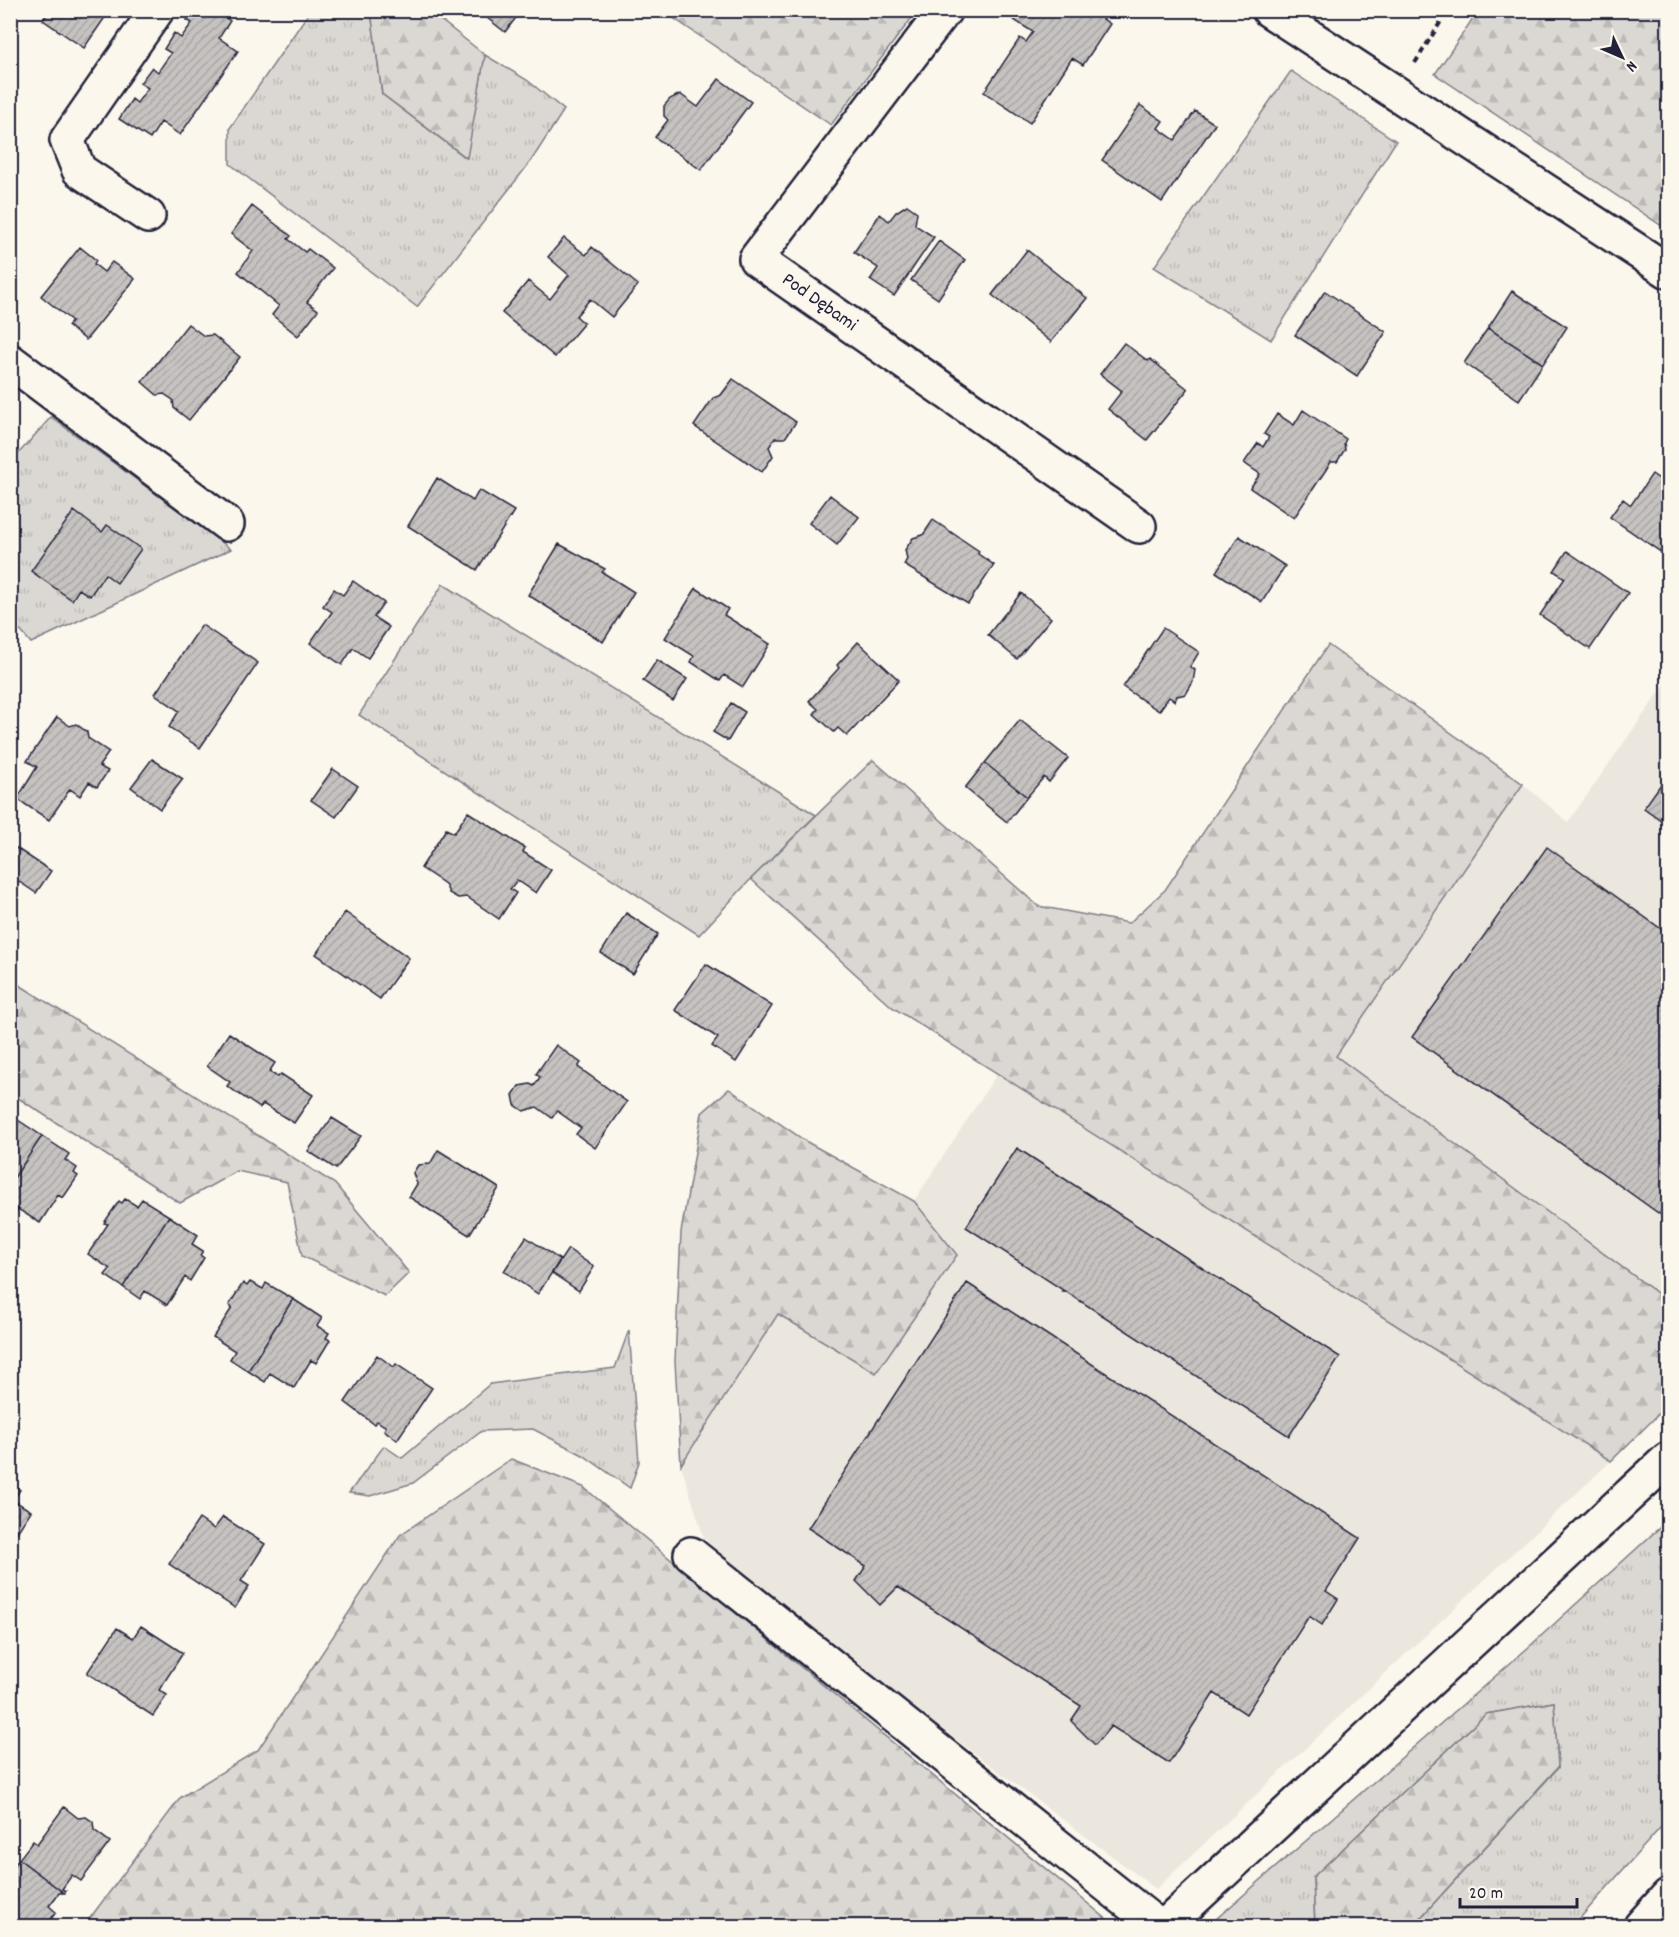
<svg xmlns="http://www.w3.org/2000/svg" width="1679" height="1937" viewBox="0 0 1679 1937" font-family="Dekko,sans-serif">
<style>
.built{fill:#ebe7df}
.grass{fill:url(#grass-tufts);stroke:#7e7d87;stroke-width:1.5}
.forest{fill:url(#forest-firs);stroke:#7e7d87;stroke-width:1.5}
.building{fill:url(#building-hatch);stroke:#22223b;stroke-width:1.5}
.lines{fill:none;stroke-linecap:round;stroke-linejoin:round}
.minor-casing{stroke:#22223b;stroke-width:38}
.highway-casing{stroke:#22223b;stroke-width:38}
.path{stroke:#22223b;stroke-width:4;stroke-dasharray:6 4.5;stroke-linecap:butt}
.minor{stroke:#fbf7ec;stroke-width:33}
.highway{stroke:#fbf7ec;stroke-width:33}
.labels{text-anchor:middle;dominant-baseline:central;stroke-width:5;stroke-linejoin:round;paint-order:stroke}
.street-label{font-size:20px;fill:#22223b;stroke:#fbf7ec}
</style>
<defs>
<pattern id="grass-tufts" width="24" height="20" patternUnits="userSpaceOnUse" patternTransform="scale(1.5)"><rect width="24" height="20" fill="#dbd8d3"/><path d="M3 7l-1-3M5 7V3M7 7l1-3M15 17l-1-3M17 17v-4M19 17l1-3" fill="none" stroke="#bcb9b6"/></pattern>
<pattern id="forest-firs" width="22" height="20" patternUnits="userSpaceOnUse" patternTransform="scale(1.5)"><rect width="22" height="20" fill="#dbd8d3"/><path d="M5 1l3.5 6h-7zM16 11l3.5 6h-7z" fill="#bcb9b6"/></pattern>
<pattern id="building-hatch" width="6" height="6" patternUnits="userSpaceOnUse" patternTransform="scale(1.5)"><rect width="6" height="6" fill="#c6c2c0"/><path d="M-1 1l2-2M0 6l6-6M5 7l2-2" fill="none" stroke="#aaa6a6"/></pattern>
</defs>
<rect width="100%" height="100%" fill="#fbf7ec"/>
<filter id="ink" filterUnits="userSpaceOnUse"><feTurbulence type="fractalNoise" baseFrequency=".0167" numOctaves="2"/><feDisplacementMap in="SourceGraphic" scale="12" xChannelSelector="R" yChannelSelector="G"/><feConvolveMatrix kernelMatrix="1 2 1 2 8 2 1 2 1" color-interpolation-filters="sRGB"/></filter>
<g filter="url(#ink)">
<!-- built -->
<path class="built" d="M1668,680V1301L1336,1056L1523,784L1568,822Z
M997,1074L1611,1461L1156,1889L764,1596L704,1538L681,1465L778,1314L875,1372L957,1256L914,1201Z"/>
<!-- grass -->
<path class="grass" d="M310,11H371L382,94L466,158L485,55L527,80L564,110L531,161L417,307L230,164V128Z
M1291,71L1396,141L1271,340L1154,267Z
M51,417L231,549L31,643L11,620L10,463Z
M443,584L816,815L751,879L699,935L359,715Z
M629,1330L639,1462L630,1488L583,1455L533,1429L482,1431L413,1483L370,1496L349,1493L384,1446L402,1458L490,1384L615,1368Z
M1668,1520V1819L1573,1926H1413L1558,1768L1554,1702L1486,1714L1313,1877L1315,1926H1208L1530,1646Z"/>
<!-- forest -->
<path class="forest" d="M371,11H429L485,55L467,158L382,94Z
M663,11H917L831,125Z
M1478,11H1668V230L1435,74Z
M1328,645L1523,784L1336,1056L1668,1301V1405L1611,1461L892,1007L751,879L873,760L1038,906L1129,923L1165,890Z
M10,979L335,1184L409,1273L385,1296L302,1256L287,1182L237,1171L180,1203L12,1094Z
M729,1089L807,1142L914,1201L957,1255L876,1373L778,1314L681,1465L675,1361L681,1232L702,1113Z
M511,1459L583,1487L1115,1926H84L181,1797L258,1750L400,1535Z
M1554,1702L1558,1767L1413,1926H1315L1313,1877L1486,1714Z"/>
<!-- building -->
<path class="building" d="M49,10H110L84,48L43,20Z
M194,10H215L230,21L219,38L238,51L180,135L161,122L150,139L119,119L132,99L137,103L148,88L140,83L152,67L158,72L171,53L164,49L174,33L181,38L192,23L187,20Z
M477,10H522L505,32Z
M1005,10H1090L1110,24L1083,65L1072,58L1030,123L984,92L1020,38L1026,42L1033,32L1003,13Z
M719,79L751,102L701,170L655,137L668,120L664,116V106L670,99L680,94L698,107Z
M1140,105L1163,121L1158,128L1175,140L1195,111L1215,124L1162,202L1102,160Z
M907,205L917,212L915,225L934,237L894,296L870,280L878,268L854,252L880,214L889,221L896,212Z
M252,206L291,236L288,239L305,252L308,249L333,268L307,302L318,310L298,336L272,315L279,306L238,272L253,251L231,234Z
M564,238L586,255L592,247L638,285L612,317L590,299L576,316L584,323L555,357L502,313L528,281L550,299L569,275L548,257Z
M939,241L965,260L938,299L911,280Z
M80,247L96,260L94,264L104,272L112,262L135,279L86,340L68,326L72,321L41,296Z
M1027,250L1087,298L1051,342L992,295Z
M1325,291L1386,332L1357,376L1295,335Z
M1512,291L1567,327L1543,364L1488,328Z
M188,324L204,336L213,335L240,357L189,420L174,408L173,400L164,394L157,395L142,382Z
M1488,328L1543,364L1519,400L1464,363Z
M1124,343L1148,361L1150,359L1188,389L1147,440L1108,409L1122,391L1100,374Z
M733,379L796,422L785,438H775L769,447L773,456L762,472L694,426L713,398L721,395Z
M1303,410L1346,439L1344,443L1345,449L1337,462H1331L1294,518L1250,488L1260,474L1244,463L1258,443L1263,447L1269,437L1264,434L1277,414L1294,425Z
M1652,474L1668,485V557L1610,517L1623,499L1631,505Z
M437,478L473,501L479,490L514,511L477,570L408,526Z
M830,495L859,517L837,545L809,523Z
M74,511L102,532L107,525L141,549L117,583L105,574L90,596L79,589L72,600L31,571Z
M933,520L979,551L978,554L994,565L968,604L904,565L907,559L905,550L913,538L923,535Z
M1239,536L1285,566L1262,602L1216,572Z
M559,544L605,569L602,572L634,592L603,642L528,595Z
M1567,551L1628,593L1590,649L1540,615L1565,578L1554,571Z
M353,581L384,603L374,617L389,627L368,658L353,648L342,665L310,643L332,612L323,606L334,589L343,595Z
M696,588L728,609L724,615L770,644L743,687L724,675L720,681L691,662L694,656L665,638Z
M1021,593L1051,618L1017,659L988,635Z
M202,625L258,663L200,748L169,727L179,711L155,694Z
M1163,628L1199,652L1190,667L1195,670L1193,682L1186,694L1177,696L1175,701L1169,697L1159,711L1123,687Z
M858,642L899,680L847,736L838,728L834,732L814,714L818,709L809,701L839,668L837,665Z
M657,660L687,679L673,701L643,681Z
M731,703L745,712L728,741L713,732Z
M57,717L70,726L76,724L87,732L88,738L109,752L99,766L108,771L97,787L89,782L80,796L70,789L49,820L17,799L37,767L27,761Z
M1020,720L1068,758L1049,782L1044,777L1027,797L985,763Z
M152,759L183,779L160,809L131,787Z
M985,763L1027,797L1007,822L965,788Z
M333,769L358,786L336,817L311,800Z
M1668,774V825L1644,808Z
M468,812L525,848L523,852L551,870L536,893L517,880L510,889L516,893L499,919L467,897L458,898L449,893L445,884L421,868L446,829L454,833Z
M10,844L51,871L36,893L18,881L10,892Z
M1547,847L1668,934V1220L1412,1037Z
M345,912L409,958L380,999L316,954Z
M626,913L658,934L633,974L601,953Z
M706,964L772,1006L736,1062L712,1046L718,1038L675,1010Z
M229,1033L275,1063L269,1072L278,1077L281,1074L313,1095L294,1123L263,1104L260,1108L227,1086L230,1082L207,1066Z
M556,1045L581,1063L578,1067L627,1102L595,1148L576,1134L581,1128L557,1111L552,1118L537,1107L524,1111L515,1105L513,1095L519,1086L530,1084L534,1086L540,1077L536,1074Z
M15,1118L42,1136L10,1184V1125Z
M332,1118L361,1136L336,1169L308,1151Z
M42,1136L69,1154L65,1160L77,1168L74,1173L78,1176L63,1198L58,1195L40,1223L18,1209L13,1217L10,1215V1184Z
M1017,1148L1340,1357L1289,1436L1065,1291H1062L1063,1290L966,1227Z
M438,1150L499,1188L469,1235L409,1197L417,1184L413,1173L418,1165L430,1164Z
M125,1199L137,1206L142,1199L169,1216L123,1287L105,1275L110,1269L88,1254L108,1224L104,1223L119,1201L122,1203Z
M169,1216L198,1235L192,1244L203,1251L200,1255L204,1258L190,1281L185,1277L167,1305L145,1291L140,1299L123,1287Z
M526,1237L560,1260L538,1294L504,1271Z
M568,1249L594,1267L579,1291L552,1273Z
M250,1282L263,1289L266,1283L293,1299L248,1371L230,1359L235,1351L213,1337L232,1308L229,1305L243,1283L247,1286Z
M967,1283L1360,1538L1326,1591L1338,1599L1322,1625L1309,1616L1246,1714L1214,1693L1169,1763L1111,1726L1095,1745L1071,1721L1081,1706L898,1587L880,1605L856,1581L866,1566L808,1528Z
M293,1299L322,1318L317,1326L329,1333L326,1338L330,1340L316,1363L311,1360L294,1388L270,1373L265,1382L248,1371Z
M377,1355L394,1367L396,1364L432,1388L397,1440L384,1430L386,1427L377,1421L374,1424L345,1402Z
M10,1483L20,1490L13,1500L31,1511L10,1543Z
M223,1517L265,1544L241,1581L249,1586L235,1608L169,1564L199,1519L214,1529Z
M141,1626L183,1653L159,1690L167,1695L153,1716L87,1673L117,1628L133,1638Z
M64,1807L78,1818L86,1817L93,1822L94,1830L110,1842L81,1881L72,1875L62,1889L66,1891L64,1893L19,1859L33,1841L37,1844Z
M19,1859L64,1893H59L49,1906L56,1912L46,1926H10V1870Z"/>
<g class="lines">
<defs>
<path id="minor" d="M945,10L756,259L1139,526
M1269,10L1668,271
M148,216L79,170L67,140L157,10
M10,361L227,524
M691,1554L1158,1926
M1165,1926L1668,1459"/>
<path id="highway" d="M1641,1926L1668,1896"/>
</defs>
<!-- minor casing -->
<use href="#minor" class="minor-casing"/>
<!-- highway casing -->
<use href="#highway" class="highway-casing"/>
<!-- path -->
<path class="path" d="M1415,63L1448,10"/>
<!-- minor -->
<use href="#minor" class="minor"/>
<!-- highway -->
<use href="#highway" class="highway"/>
</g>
</g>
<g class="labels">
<!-- street labels -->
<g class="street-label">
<text transform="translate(819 303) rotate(35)">Pod Dębami</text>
</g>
</g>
<!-- margin -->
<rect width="1679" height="1937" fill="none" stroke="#fbf7ec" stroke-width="36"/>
<rect x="18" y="18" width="1643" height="1901" fill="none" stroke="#22223b" stroke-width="2" filter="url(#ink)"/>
<!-- north arrow -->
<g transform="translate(1622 57) rotate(134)" stroke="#fbf7ec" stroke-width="4.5" paint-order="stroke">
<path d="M0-4.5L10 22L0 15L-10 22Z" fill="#22223b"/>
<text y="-9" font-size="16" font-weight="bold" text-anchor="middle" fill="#22223b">N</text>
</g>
<!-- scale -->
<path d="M1460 1898v9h117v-9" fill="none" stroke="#22223b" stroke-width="3"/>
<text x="1469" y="1898" font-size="18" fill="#22223b" stroke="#fbf7ec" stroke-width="4.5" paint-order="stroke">20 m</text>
</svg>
